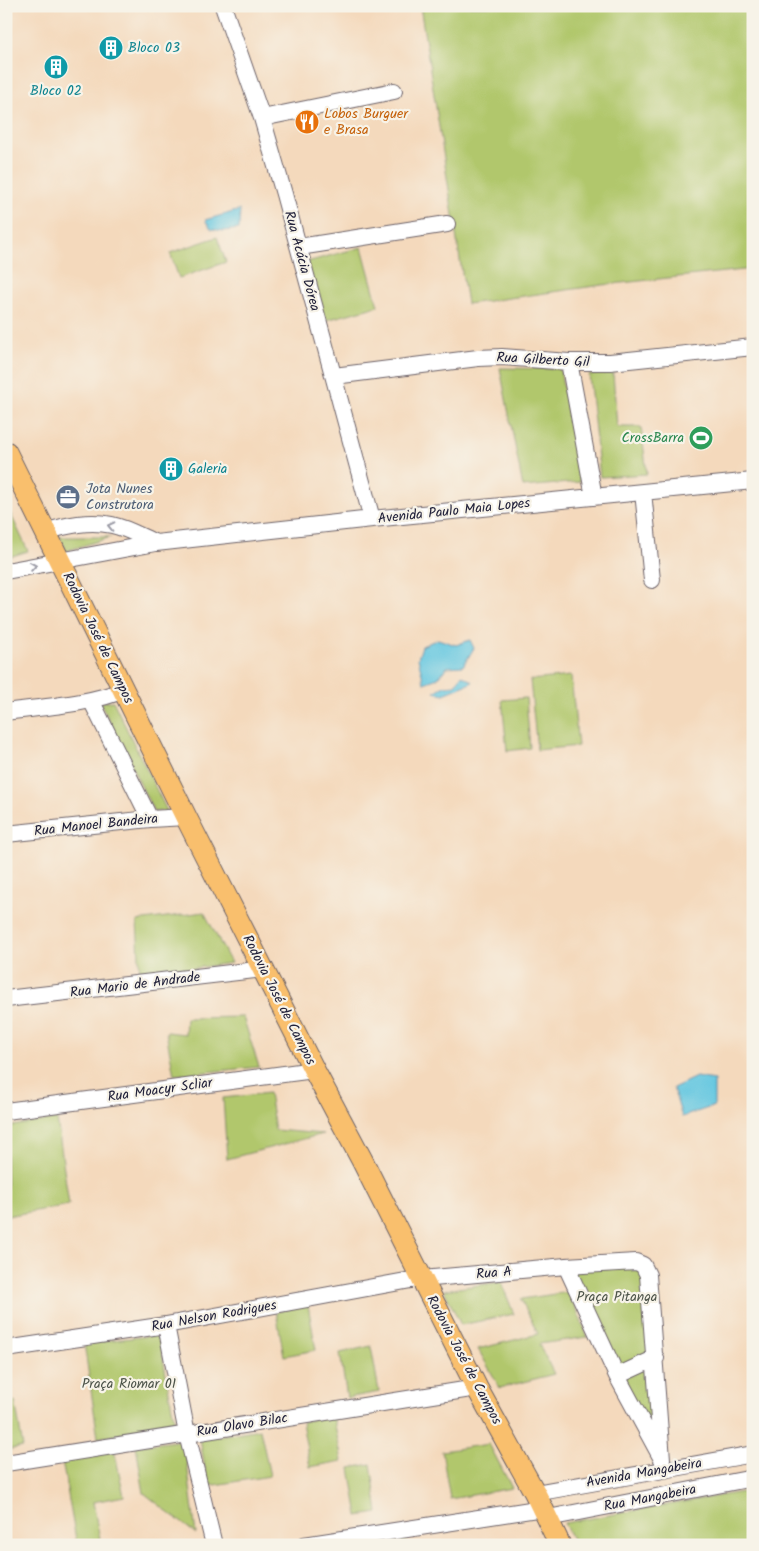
<svg xmlns="http://www.w3.org/2000/svg" width="759" height="1551" viewBox="0 0 759 1551" font-family="Kalam,sans-serif">
<style>
.green{fill:#b1c76c;stroke:#6a7454}
.water{fill:#62c6e0;stroke:#42748e}
.lines{fill:none;stroke-linecap:round;stroke-linejoin:round}
.minor-casing{stroke:#6c6268;stroke-width:18}
.major-casing{stroke:#6c6268;stroke-width:23}
.minor{stroke:#fff;stroke-width:16}
.major{stroke:#f9bf6d;stroke-width:21}
.oneway{stroke:#9c9ca7}
.labels{text-anchor:middle;dominant-baseline:central;stroke-width:4.5;stroke-linejoin:round;paint-order:stroke}
.culture-label{font-size:14px;fill:#0d838f;stroke:#f7f3e8;text-anchor:start}
.food-label{font-size:14px;fill:#c56008;stroke:#f7f3e8;text-anchor:start}
.street-label{font-size:14px;fill:#22223b;stroke:#f7f3e8}
.leisure-label{font-size:14px;fill:#27864d;stroke:#f7f3e8;text-anchor:end}
.service-label{font-size:14px;fill:#4e5e75;stroke:#f7f3e8;text-anchor:start}
.park-label{font-size:14px;fill:#4d544a;stroke:#f7f3e8}
</style>
<rect width="100%" height="100%" fill="#f7f3e8"/>
<filter id="ink" filterUnits="userSpaceOnUse"><feTurbulence type="fractalNoise" baseFrequency=".02" numOctaves="2"/><feDisplacementMap in="SourceGraphic" scale="10" xChannelSelector="R" yChannelSelector="G"/><feConvolveMatrix kernelMatrix="1 2 1 2 8 2 1 2 1" color-interpolation-filters="sRGB"/></filter>
<filter id="wash" filterUnits="userSpaceOnUse"><feTurbulence type="fractalNoise" baseFrequency=".0096" numOctaves="4" result="noise"/><feDisplacementMap in="SourceGraphic" scale="20" xChannelSelector="R" yChannelSelector="G"/><feGaussianBlur stdDeviation="1.12" result="paint"/><feColorMatrix in="noise" values="0 0 0 0 0 0 0 0 0 0 0 0 0 0 0 0 0 1.4 0 .05"/><feComposite in="paint" operator="in"/></filter>
<g filter="url(#wash)">
<rect width="100%" height="100%" fill="#f4d9bc"/>
<!-- green -->
<path class="green" d="M420,6H753V269L602,285L467,304Z
M217,237L226,262L179,278L170,253Z
M362,247L378,306L319,322L303,263Z
M500,368L560,369L580,482L523,487Z
M613,373L617,427H641L647,474L600,477L589,375Z
M6,504L28,551L6,558Z
M60,537H111L66,551Z
M571,676L578,746L537,750L530,680Z
M526,698L530,748L507,751L502,700Z
M113,701L167,811L154,812L100,702Z
M204,912L231,963L140,976L137,921Z
M243,1017L259,1067L174,1075L166,1032L185,1034L186,1018Z
M269,1093L275,1130L323,1134L227,1159L223,1098Z
M57,1119L69,1205L7,1216L6,1127Z
M643,1265L662,1459L566,1266Z
M501,1282L514,1314L461,1325L444,1290Z
M569,1292L588,1337L539,1344L554,1374L500,1388L478,1349L538,1334L521,1299Z
M308,1305L316,1350L284,1356L276,1312Z
M159,1335L175,1425L98,1438L84,1343Z
M371,1346L379,1392L347,1398L340,1353Z
M15,1401L23,1447L6,1450V1403Z
M333,1415L342,1461L310,1467L302,1422Z
M260,1429L270,1476L208,1486L200,1439Z
M184,1440L196,1534L144,1493L136,1446Z
M489,1444L512,1488L450,1499L442,1451Z
M114,1449L124,1496L93,1502L101,1545H77L62,1461Z
M371,1464L378,1513L358,1516L350,1468Z
M753,1490V1545H575L564,1523Z
M400,1530L408,1545H304Z"/>
<!-- water -->
<path class="water" d="M240,210L239,229L224,231L211,229L205,220Z
M438,639L456,645L470,640L474,648L463,666L447,667L438,678L424,683L418,658L422,646Z
M462,675L473,682L444,694L434,692L444,686L455,685Z
M696,1077L714,1080V1106L682,1117L673,1088Z"/>
</g>
<g filter="url(#ink)">
<g class="lines">
<defs>
<path id="minor" d="M223,6L262,118L284,194L372,519
M262,118L394,91
M299,247L447,224
M569,362L594,497
M334,376L478,358L502,357L569,362H610L753,347
M643,492L652,580
M45,532C67,525 89,520 112,525C127,528 142,537 156,543
M6,571L156,543L372,519L753,481
M91,700L150,819
M6,712C41,707 92,704 123,690
M6,834L150,819L186,817
M6,999L264,969
M6,1111L314,1070
M636,1262L643,1265L648,1275L662,1459L617,1376L566,1266Z
M166,1325L187,1434L214,1545
M6,1349L166,1325L411,1280L566,1266
M617,1376L656,1358
M6,1463L477,1388
M535,1493L753,1454
M548,1518L753,1478
M304,1545L543,1508"/>
<path id="major" d="M6,452L186,817L314,1070L362,1160L477,1388L535,1493L560,1545"/>
</defs>
<!-- minor casing -->
<use href="#minor" class="minor-casing"/>
<!-- major casing -->
<use href="#major" class="major-casing"/>
<!-- minor -->
<use href="#minor" class="minor"/>
<!-- major -->
<use href="#major" class="major"/>
</g>
<!-- one-way arrows -->
<defs><path id="oneway-chevron" d="M-2-3.5L2.5 0L-2 3.5" fill="none" stroke-width="1.6" stroke-linecap="round" stroke-linejoin="round" transform="scale(1.25)"/></defs>
<g class="oneway">
<use href="#oneway-chevron" transform="translate(111 526) rotate(-167)"/>
<use href="#oneway-chevron" transform="translate(33 566) rotate(-9)"/>
</g>
</g>
<!-- icons -->
<defs>
<symbol id="building-disc" viewBox="-11 -11 22 22"><circle r="9.5" fill="#0f9aa8" stroke="#f7f3e8"/><path d="M-4-6H4V6H1V3H-1V6H-4ZM-2.5-4.3h1.7v1.8h-1.7ZM.8-4.3h1.7v1.8H.8ZM-2.5-1h1.7V.8h-1.7ZM.8-1h1.7V.8H.8Z" fill="#fff"/></symbol>
<symbol id="restaurant-disc" viewBox="-11 -11 22 22"><circle r="9.5" fill="#e8710a" stroke="#f7f3e8"/><path d="M-5-6h1v4h1v-4h1v4h1v-4h1v5L-1.5 .5V6h-2V.5L-5-1ZM5-6V6H3V1.5H1.5Q1.5-4 5-6Z" fill="#fff"/></symbol>
<symbol id="stadium-disc" viewBox="-11 -11 22 22"><circle r="9.5" fill="#2e9e5b" stroke="#f7f3e8"/><path d="M0-5a6.5 5 0 1 0 0 10a6.5 5 0 1 0 0-10ZM-3.5-1.8h7v3.6h-7Z" fill="#fff"/></symbol>
<symbol id="office-disc" viewBox="-11 -11 22 22"><circle r="9.5" fill="#5c6f8a" stroke="#f7f3e8"/><path d="M-6-3h4V-5.5h4V-3h4V5H-6ZM-1-4.5V-3h2v-1.5ZM-6 0V1H6V0Z" fill="#fff"/></symbol>
</defs>
<g fill-rule="evenodd">
<use href="#building-disc" x="97" y="34" width="28" height="28"/>
<use href="#building-disc" x="42" y="53" width="28" height="28"/>
<use href="#restaurant-disc" x="293" y="108" width="28" height="28"/>
<use href="#stadium-disc" x="687" y="424" width="28" height="28"/>
<use href="#building-disc" x="157" y="455" width="28" height="28"/>
<use href="#office-disc" x="54" y="483" width="28" height="28"/>
</g>
<g class="labels">
<!-- culture labels -->
<g class="culture-label">
<text x="128" y="48">Bloco 03</text>
<text x="56" y="91" text-anchor="middle">Bloco 02</text>
<text x="188" y="469">Galeria</text>
</g>
<!-- food labels -->
<g class="food-label">
<text x="324" y="114">Lobos Burguer<tspan x="324" dy="16">e Brasa</tspan></text>
</g>
<!-- street labels -->
<g class="street-label">
<text transform="translate(302 261) rotate(75)">Rua Acácia Dórea</text>
<text transform="translate(543 360) rotate(3)">Rua Gilberto Gil</text>
<text transform="translate(454 511) rotate(-6)">Avenida Paulo Maia Lopes</text>
<text transform="translate(98 638) rotate(64)">Rodovia José de Campos</text>
<text transform="translate(96 825) rotate(-6)">Rua Manoel Bandeira</text>
<text transform="translate(135 985) rotate(-7)">Rua Mario de Andrade</text>
<text transform="translate(279 1000) rotate(63)">Rodovia José de Campos</text>
<text transform="translate(160 1090) rotate(-8)">Rua Moacyr Scliar</text>
<text transform="translate(494 1273) rotate(-5)">Rua A</text>
<text transform="translate(214 1316) rotate(-10)">Rua Nelson Rodrigues</text>
<text transform="translate(464 1360) rotate(62)">Rodovia José de Campos</text>
<text transform="translate(242 1425) rotate(-9)">Rua Olavo Bilac</text>
<text transform="translate(644 1473) rotate(-10)">Avenida Mangabeira</text>
<text transform="translate(650 1498) rotate(-11)">Rua Mangabeira</text>
</g>
<!-- leisure labels -->
<g class="leisure-label">
<text x="684" y="438">CrossBarra</text>
</g>
<!-- service labels -->
<g class="service-label">
<text x="86" y="489">Jota Nunes<tspan x="86" dy="16">Construtora</tspan></text>
</g>
<!-- park labels -->
<g class="park-label">
<text x="617" y="1297">Praça Pitanga</text>
<text x="129" y="1384">Praça Riomar 01</text>
</g>
</g>
<!-- margin -->
<rect width="759" height="1551" fill="none" stroke="#f7f3e8" stroke-width="25"/>
</svg>
